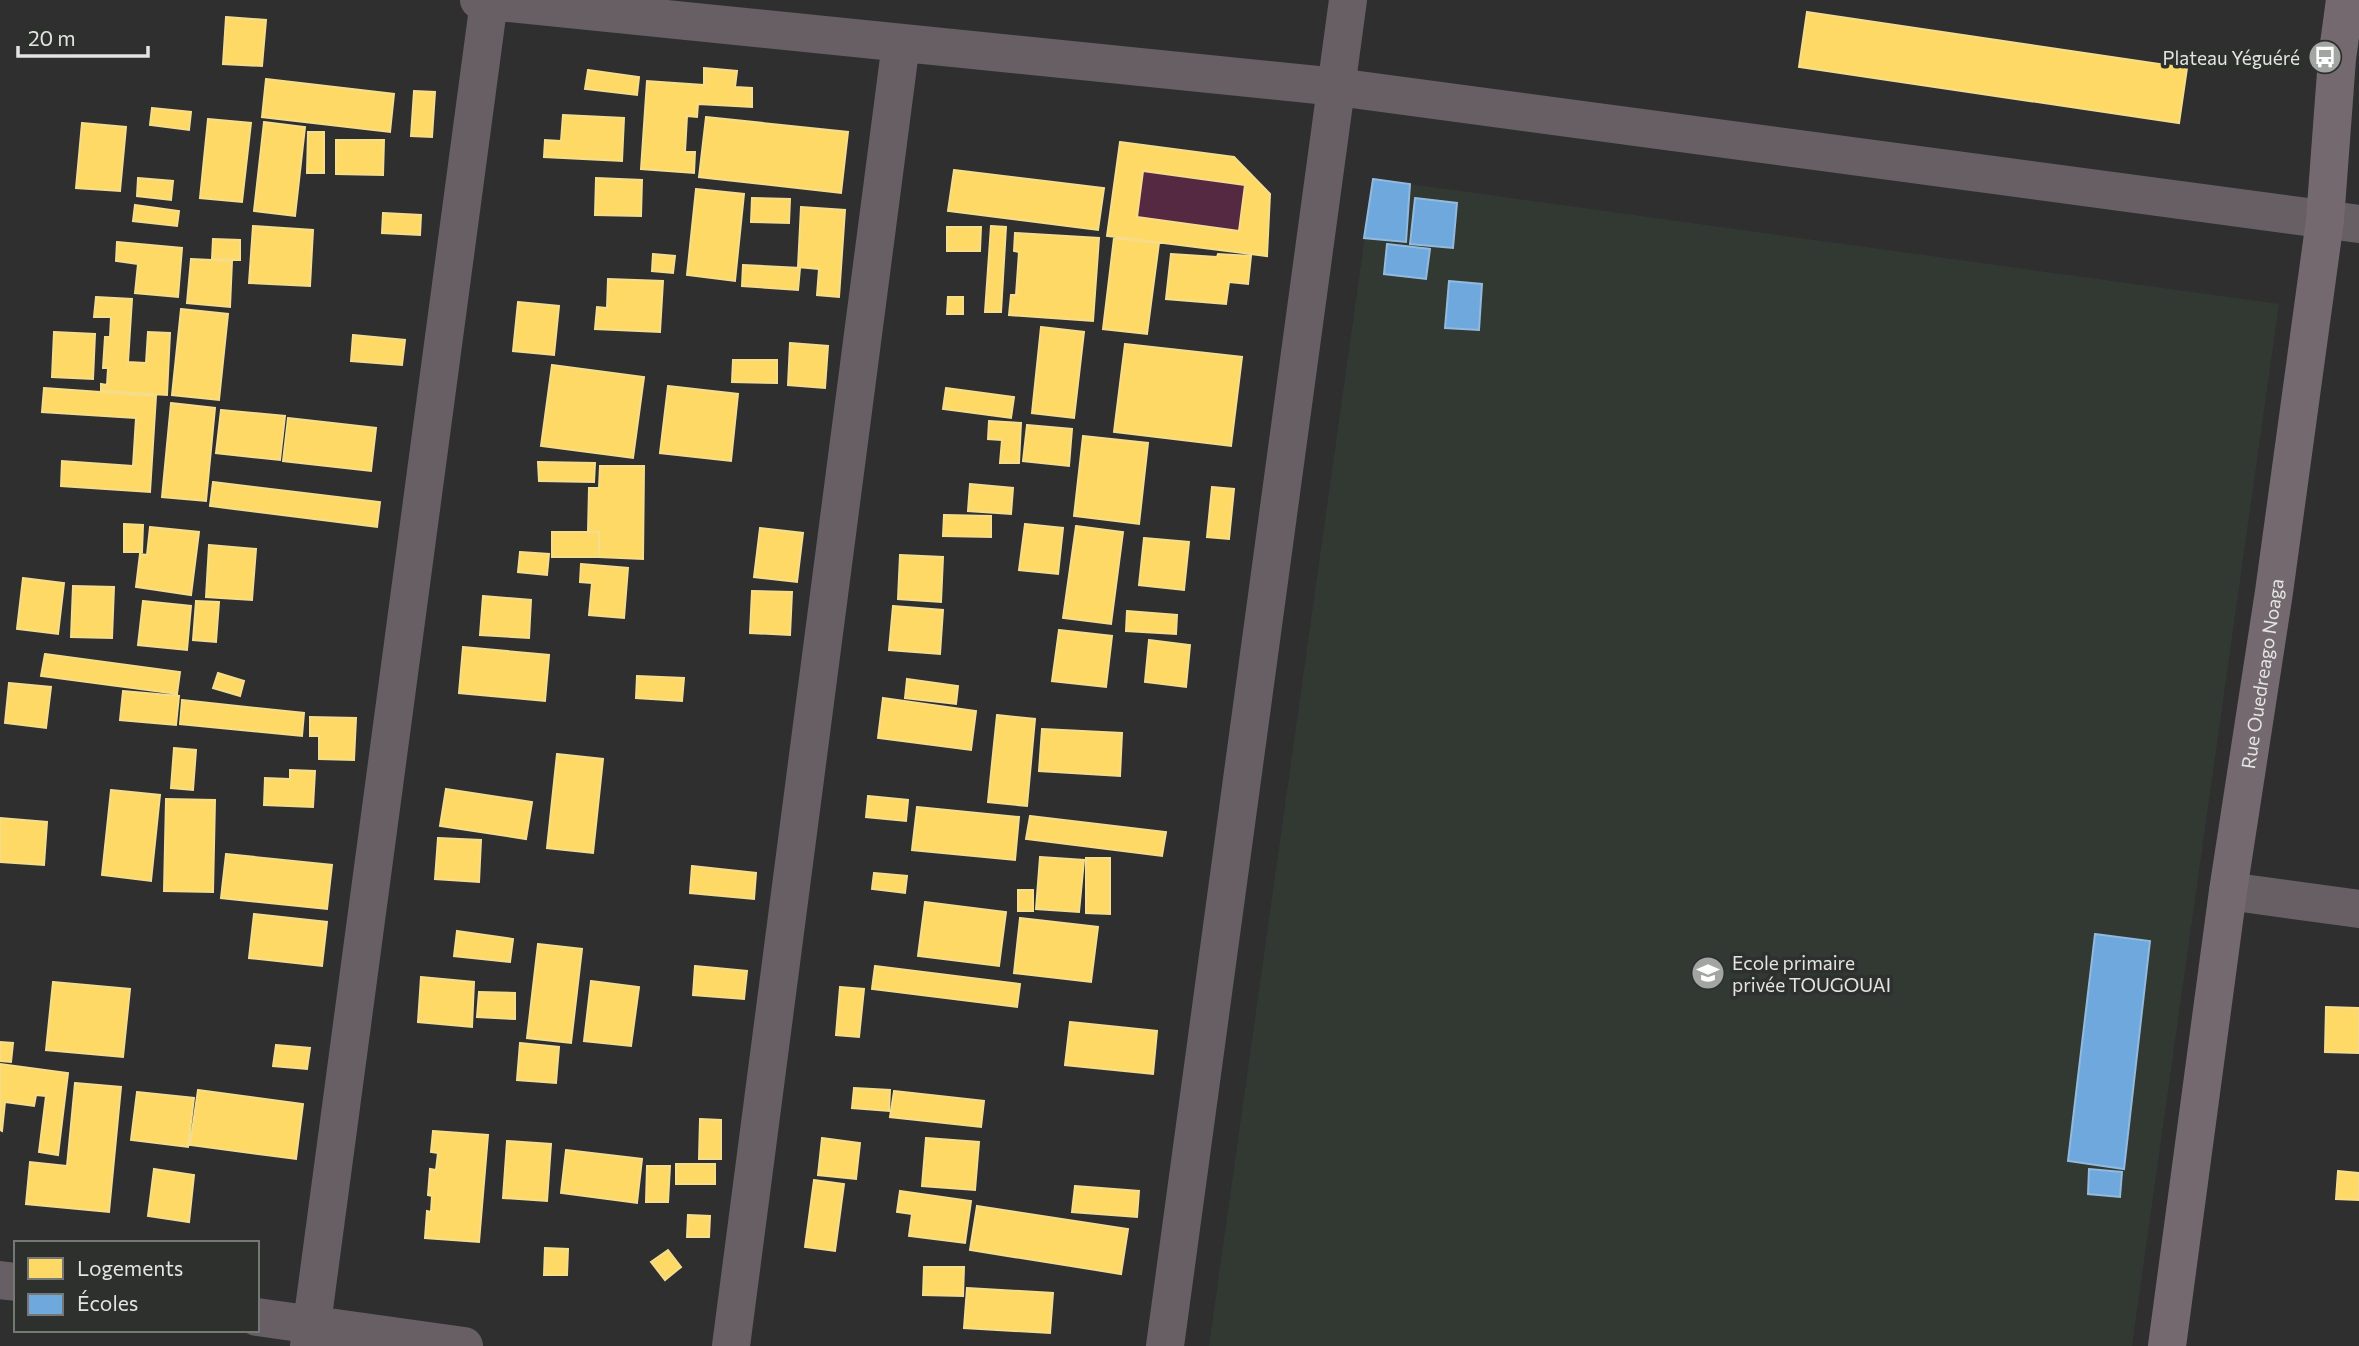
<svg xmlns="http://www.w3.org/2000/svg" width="2359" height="1346" viewBox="0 0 2359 1346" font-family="Commissioner,sans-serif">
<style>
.built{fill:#323932}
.green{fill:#562943}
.homes{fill:#ffd966;stroke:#f6dd8b;stroke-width:2;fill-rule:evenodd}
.schools{fill:#6fa8dc;stroke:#92bade;stroke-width:2}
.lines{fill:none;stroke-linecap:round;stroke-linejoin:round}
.street{stroke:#675f63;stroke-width:38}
.secondary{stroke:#74696f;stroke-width:38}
.labels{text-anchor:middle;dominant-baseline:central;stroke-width:7;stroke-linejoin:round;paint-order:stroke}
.poi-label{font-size:19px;fill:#e2e5e2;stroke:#2d302d;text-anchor:end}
.street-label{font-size:19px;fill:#e2e5e2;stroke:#2d302d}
</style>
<rect width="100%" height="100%" fill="#2e2f2e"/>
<!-- built -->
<path class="built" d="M1373,179L2279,304L2132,1346H1209Z"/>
<!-- green -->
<path class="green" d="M1143,171L1245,185L1239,231L1137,217Z"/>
<!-- homes -->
<path class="homes" d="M1807,12L2187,68L2179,123L1799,67Z
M226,17L266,20L262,66L223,64Z
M704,68L737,71L735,87L752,88V107L698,104L697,117L687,116L685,152H695L694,173L641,169L647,81L704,85Z
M588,70L639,77L637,95L585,89Z
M266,79L394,94L390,132L262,117Z
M414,91L435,92L432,137L411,136Z
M152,108L191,112L189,130L150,125Z
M563,115L624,118L622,161L544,157L545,140L561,141Z
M706,117L848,132L841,193L699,177Z
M208,119L251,123L242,202L200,198Z
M264,122L305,127L295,216L254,211Z
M82,123L126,127L120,191L76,188Z
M308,132H324V173H307Z
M336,140H384L383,175L336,174Z
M1120,142L1234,157L1270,194L1267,256L1107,236ZM1143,171L1245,185L1239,231L1137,217Z
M954,170L1104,188L1098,230L948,211Z
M138,178L173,181L171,200L137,196Z
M596,178L642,180L641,216L595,215Z
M696,189L744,194L735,281L687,275Z
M752,198L790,199L789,223L751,222Z
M135,205L179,211L177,226L133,221Z
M801,207L845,210L839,297L817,295L819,269L798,267Z
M383,213L421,215L420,235L382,233Z
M253,226L313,230L310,286L249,283Z
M991,226L1006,227L1001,312H985Z
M947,227H981L980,251H947Z
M1015,233L1099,238L1093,321L1009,315L1011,295H1016L1019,252L1014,251Z
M1114,238L1159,243L1147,334L1103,329Z
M213,239L240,240V260L212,259Z
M117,242L182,248L178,297L135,293L138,264L116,261Z
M653,254L675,256L673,273L652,271Z
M1171,254L1217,257L1218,254L1251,256L1248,284L1229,282L1226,304L1166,299Z
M191,259L232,261L230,307L187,303Z
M743,265L800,268L798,290L742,286Z
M608,279L663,281L660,332L595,329L597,307L607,308Z
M96,297L132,299L128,362L146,363L148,332L170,333L167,395L101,391V384L107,385L108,368H103L105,337H110L111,317H94Z
M948,297H963V314H947Z
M518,302L559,306L554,355L513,351Z
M181,309L228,314L219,400L172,395Z
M1041,327L1084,332L1074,418L1032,413Z
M54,332L95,334L93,379L52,377Z
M353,335L405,340L402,365L351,361Z
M790,343L828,346L825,388L788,385Z
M1125,344L1242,357L1231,446L1114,432Z
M733,360H777V383L732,382Z
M552,365L644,377L633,458L541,446Z
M668,386L738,394L731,461L660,453Z
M44,388L156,396L150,492L61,486L62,461L133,466L136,418L42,412Z
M946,388L1014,397L1011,418L943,409Z
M171,403L215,408L206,501L162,497Z
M221,410L285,416L280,460L216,453Z
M288,418L376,428L371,471L283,461Z
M989,421L1021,423L1019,463H1000L1002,440L988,439Z
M1027,425L1072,429L1069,466L1023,461Z
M1083,436L1148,443L1139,524L1074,516Z
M538,462L595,463L594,482L539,481Z
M600,466H644L643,559L599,557V532H588L589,488H599Z
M213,482L380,502L377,527L210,506Z
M970,484L1013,488L1011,514L968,511Z
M1212,487L1234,489L1229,539L1207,537Z
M944,515L991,516V537L943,536Z
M124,524L143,525L142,552H124Z
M1025,524L1063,528L1058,574L1019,570Z
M1076,526L1123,532L1111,624L1063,618Z
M150,527L199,532L191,595L136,587L140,554L147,555Z
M760,528L803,533L797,582L754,577Z
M552,532H599V557H552Z
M1144,538L1189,542L1184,590L1139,585Z
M209,545L256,549L252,600L206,597Z
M520,552L549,554L547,575L518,572Z
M900,555L943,557L941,602L898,599Z
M581,564L628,568L624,618L589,615L592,583L580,582Z
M23,578L64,583L58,634L17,629Z
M73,586L114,587L112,638L71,637Z
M752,591L792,592L790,635L750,633Z
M483,596L531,600L529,638L480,635Z
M143,601L191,606L187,650L138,645Z
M196,601L219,602L216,642L193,640Z
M893,606L943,610L940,654L889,650Z
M1127,611L1177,615L1176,634L1126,631Z
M1059,630L1112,636L1106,687L1052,681Z
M1149,640L1190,645L1186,687L1145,682Z
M463,647L549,655L545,701L459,693Z
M45,654L180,672L177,694L41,676Z
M218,673L244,681L240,696L213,688Z
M637,676L684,678L682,701L636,698Z
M907,679L958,686L956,704L905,698Z
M9,683L51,687L46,728L5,723Z
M123,691L179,696L176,725L120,720Z
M883,698L976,711L971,750L878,738Z
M182,700L304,713L302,736L180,724Z
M997,715L1035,719L1027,806L988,802Z
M310,717L356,718L354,760L319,759V736H310Z
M1042,729L1122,733L1120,776L1039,771Z
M174,748L196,750L193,790L171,788Z
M557,754L603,759L593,853L547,848Z
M290,770L315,771L313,807L264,805L265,778L290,779Z
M446,789L532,802L526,839L440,826Z
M111,790L160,795L151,881L102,875Z
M868,796L908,800L906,821L866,817Z
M166,799L215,800L213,892L164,891Z
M917,807L1019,817L1015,860L912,850Z
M1030,816L1166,832L1162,856L1026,839Z
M0,818L47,822L44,865L0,862Z
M438,838L481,840L479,882L435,879Z
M226,854L332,865L327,909L221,898Z
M1040,857L1084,860L1079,912L1036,909Z
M1086,858H1110V914L1086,913Z
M692,866L756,873L754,899L690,893Z
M874,873L907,876L905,893L872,889Z
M1018,890H1033V911H1018Z
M925,902L1006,912L999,966L918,956Z
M254,914L327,922L322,966L249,958Z
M1020,918L1098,927L1091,982L1014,973Z
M457,931L513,939L510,962L454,956Z
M538,944L582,949L571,1043L527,1038Z
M695,966L747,971L744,999L693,995Z
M875,966L1020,984L1017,1007L872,989Z
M421,977L474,982L472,1027L418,1022Z
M591,981L639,987L631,1046L584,1041Z
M53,982L130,989L123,1057L46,1050Z
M840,987L864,989L859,1037L836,1035Z
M479,992L515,993V1019L477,1017Z
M2326,1007L2359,1008V1053L2325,1052Z
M1070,1022L1157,1031L1153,1074L1065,1065Z
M0,1042L13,1043L11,1062L0,1061Z
M520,1043L559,1047L556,1083L517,1080Z
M276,1045L310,1048L307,1069L273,1066Z
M0,1064L68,1073L58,1155L39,1152L46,1096L36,1095L34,1106L5,1102L2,1131L0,1130Z
M75,1083L121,1087L109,1212L26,1204L30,1162L67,1166Z
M854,1088L890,1090L889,1111L852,1108Z
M198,1090L303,1104L296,1159L190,1145Z
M894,1091L984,1101L981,1127L890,1117Z
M137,1092L194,1098L188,1147L131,1140Z
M700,1119L721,1120V1159H699Z
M433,1131L488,1135L479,1242L425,1238L427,1211L431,1212L432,1196L428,1195L430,1169L436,1170L438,1153L431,1152Z
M822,1138L860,1143L856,1179L818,1175Z
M926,1138L979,1142L975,1190L922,1186Z
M507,1141L551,1144L547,1201L503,1198Z
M566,1150L642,1159L637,1203L561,1193Z
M676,1164H715V1184H676Z
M647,1166H670L668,1202H646Z
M154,1169L194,1175L189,1222L148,1216Z
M2338,1171L2359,1173V1200L2336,1199Z
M814,1180L844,1184L835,1251L805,1247Z
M1075,1186L1139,1191L1137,1217L1072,1212Z
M900,1191L971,1201L965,1243L909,1236L912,1214L897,1212Z
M977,1206L1128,1229L1121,1274L970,1250Z
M688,1215L710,1216L709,1237H687Z
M545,1248L568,1249L567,1275H544Z
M668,1250L681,1267L665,1280L651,1262Z
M924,1267H964L963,1296L923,1295Z
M967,1288L1053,1293L1050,1333L964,1328Z"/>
<!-- schools -->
<path class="schools" d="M1373,179L1410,184L1406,242L1364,238Z
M1415,198L1457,203L1453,248L1410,244Z
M1387,244L1430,249L1426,279L1384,274Z
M1449,281L1482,284L1479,330L1445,328Z
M2095,934L2150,941L2124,1169L2068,1161Z
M2089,1169L2122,1172L2120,1197L2088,1194Z"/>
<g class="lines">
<!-- street -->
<path class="street" d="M479,0L1337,87L2359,224
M2228,891L2359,909
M0,1280L16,1282
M257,1317L464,1346
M309,1346L489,1
M731,1346L901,43
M1165,1346L1348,0"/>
<!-- secondary -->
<path class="secondary" id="s1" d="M2167,1346L2228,891L2274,592L2325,220L2337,59L2345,0"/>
</g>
<!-- icons -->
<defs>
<symbol id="bus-disc" viewBox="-11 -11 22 22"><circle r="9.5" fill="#a3a5a3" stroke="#2d302d"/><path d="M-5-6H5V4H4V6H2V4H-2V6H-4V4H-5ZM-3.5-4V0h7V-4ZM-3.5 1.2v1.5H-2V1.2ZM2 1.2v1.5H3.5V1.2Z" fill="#fff"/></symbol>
<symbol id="school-disc" viewBox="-11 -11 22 22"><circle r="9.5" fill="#a3a5a3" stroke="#2d302d"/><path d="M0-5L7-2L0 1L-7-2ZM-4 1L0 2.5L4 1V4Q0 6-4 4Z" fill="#fff"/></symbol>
</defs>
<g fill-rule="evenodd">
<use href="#bus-disc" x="2306" y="38" width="38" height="38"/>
<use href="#school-disc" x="1689" y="954" width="38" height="38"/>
</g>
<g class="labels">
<!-- poi labels -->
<g class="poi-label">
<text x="2300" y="57">Plateau Yéguéré</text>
<text x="1732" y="962" text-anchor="start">Ecole primaire<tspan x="1732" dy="22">privée TOUGOUAI</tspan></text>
</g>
<!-- street labels -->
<g class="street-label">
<text stroke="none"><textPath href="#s1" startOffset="679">Rue Ouedreago Noaga</textPath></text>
</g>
</g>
<!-- legend -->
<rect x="14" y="1241" width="245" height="91" fill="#2d302d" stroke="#757875" stroke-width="2"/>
<rect x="28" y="1258" width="35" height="21" fill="#ffd966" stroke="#757875" stroke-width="2"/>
<text x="77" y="1276" font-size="21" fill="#e2e5e2">Logements</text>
<rect x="28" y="1294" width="35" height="21" fill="#6fa8dc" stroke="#757875" stroke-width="2"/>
<text x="77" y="1311" font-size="21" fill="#e2e5e2">Écoles</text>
<!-- scale -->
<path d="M18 46v10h130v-10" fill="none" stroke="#e2e5e2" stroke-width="3.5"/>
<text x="28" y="46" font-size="21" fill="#e2e5e2" stroke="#2d302d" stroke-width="5" paint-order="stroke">20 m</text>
</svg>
